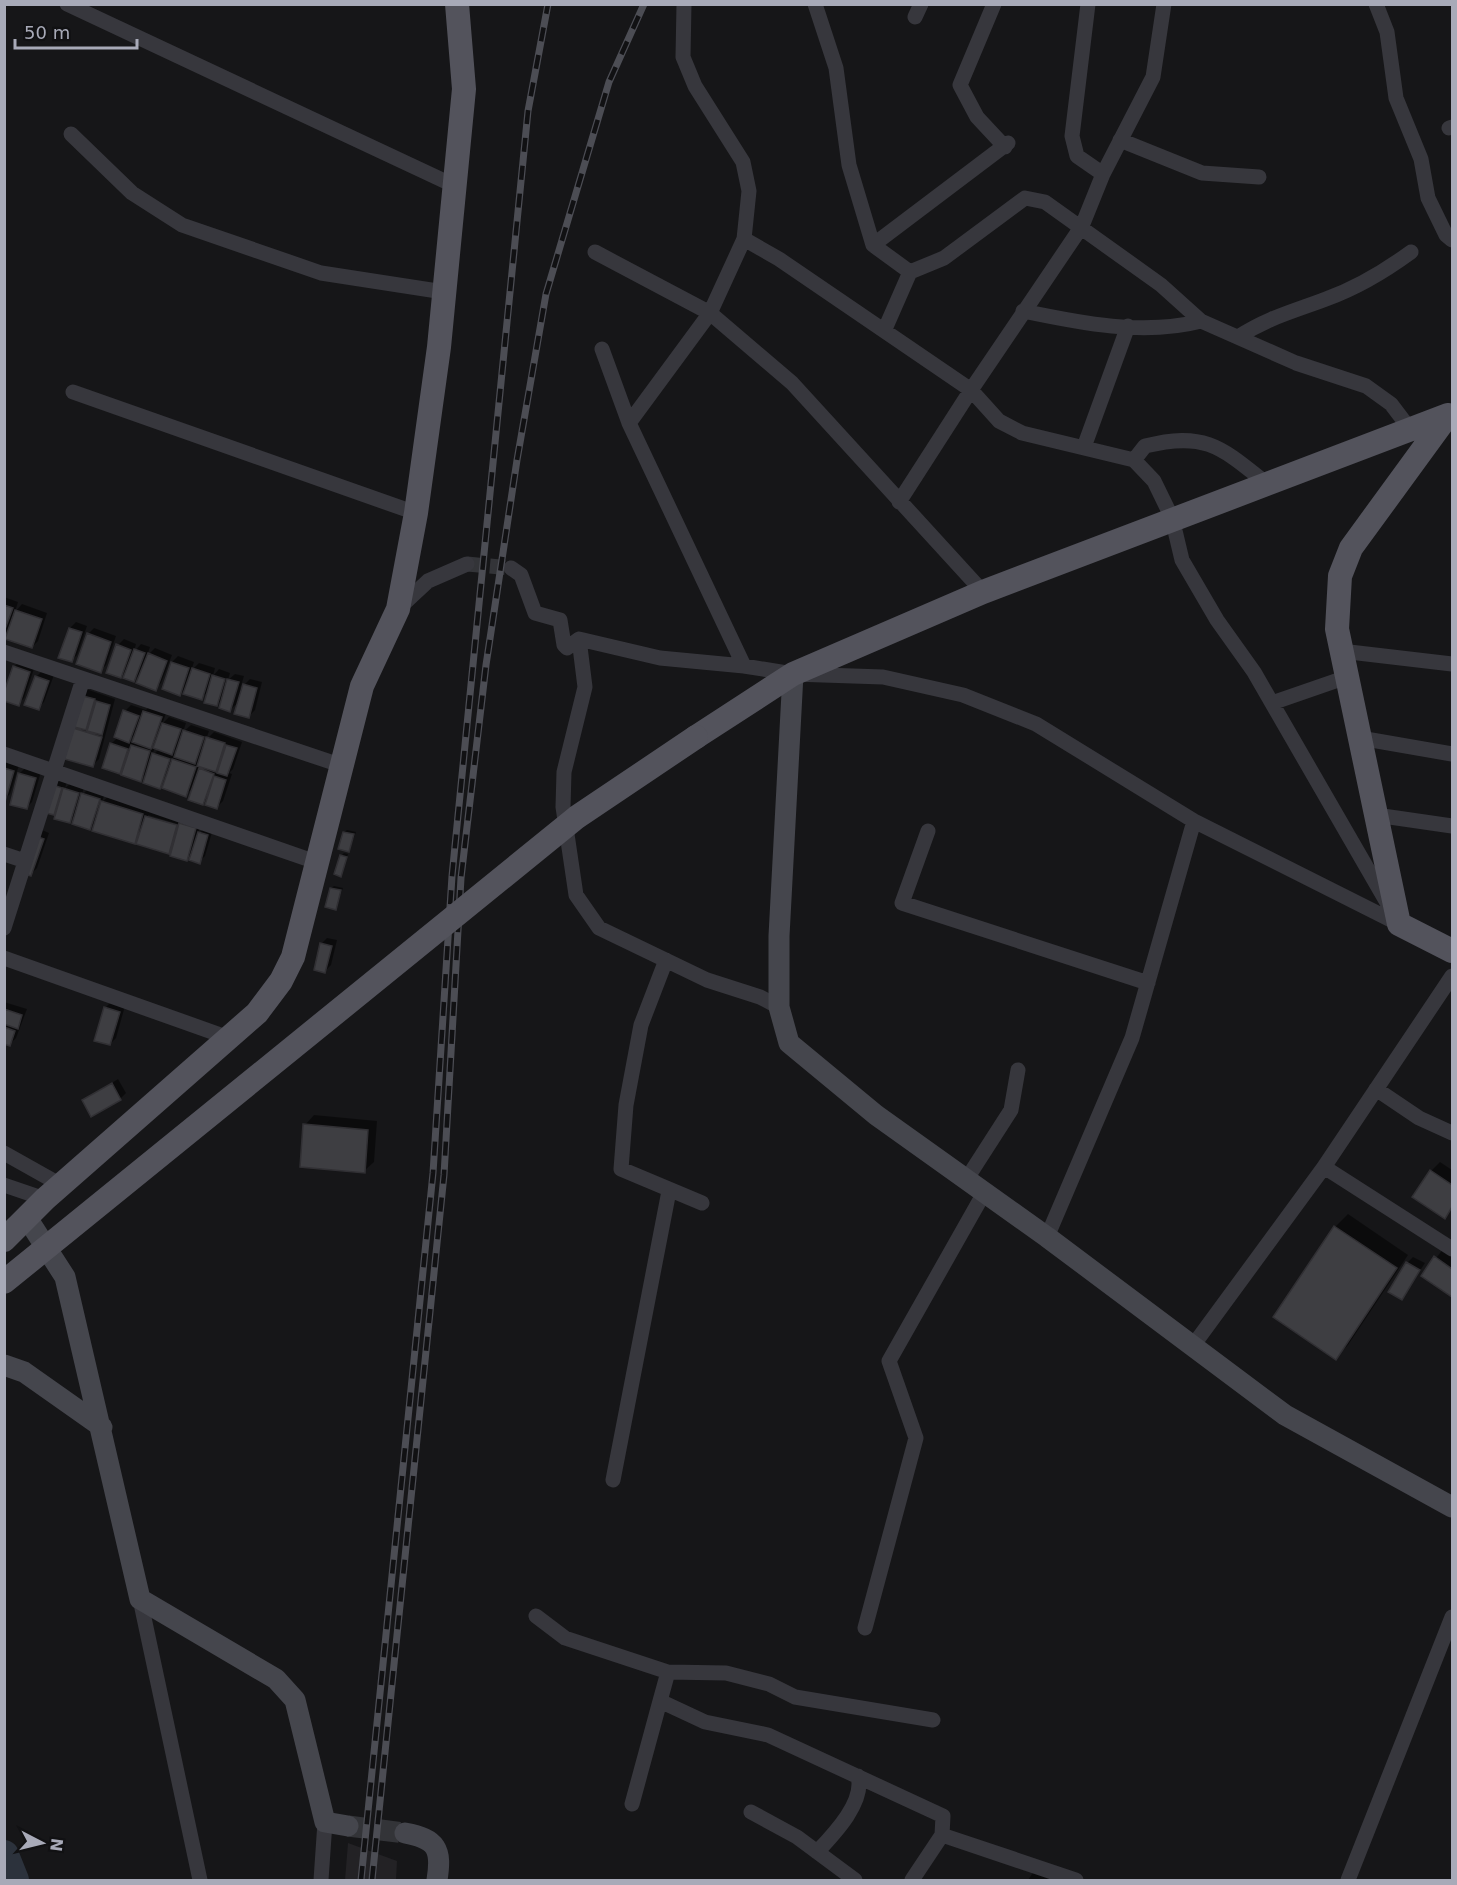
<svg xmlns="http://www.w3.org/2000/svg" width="1457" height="1885" viewBox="0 0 1457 1885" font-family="'DejaVu Sans',sans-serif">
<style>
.built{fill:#232225}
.shadow{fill:#0007;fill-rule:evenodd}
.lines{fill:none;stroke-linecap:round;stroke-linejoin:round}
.river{stroke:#2c323c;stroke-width:30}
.building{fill:#3e3e42;stroke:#313034;stroke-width:1.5}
.street-tunnel{stroke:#333438;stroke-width:15;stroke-dasharray:15 8;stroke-linecap:butt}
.secondary-tunnel{stroke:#333438;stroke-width:21;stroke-dasharray:21 10;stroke-linecap:butt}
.street{stroke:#37373d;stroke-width:15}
.secondary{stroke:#45464d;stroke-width:21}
.primary{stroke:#53535c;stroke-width:24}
.rail-casing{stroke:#4c4d54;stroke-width:7}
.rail{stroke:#111113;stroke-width:4.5;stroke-dasharray:14;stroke-linecap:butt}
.primary-bridge{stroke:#53535c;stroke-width:24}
</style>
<rect width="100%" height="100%" fill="#161618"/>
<!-- built -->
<path class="built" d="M348,1843L397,1861L396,1880H345Z"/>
<!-- shadow -->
<path class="shadow" d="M4,597L18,602L15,612L22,604L47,613L38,641L32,647L11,628L4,634Z
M76,622L87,626L77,655L71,661L70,628Z
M94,628L116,636L106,665L100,671L88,634Z
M124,639L136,644L134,652L141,644L150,647L147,656L155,648L172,655L161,683L155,689L142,672L134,680L128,669L121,676L118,645Z
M178,656L194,662L191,671L199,663L215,668L213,676L219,669L230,673L228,680L235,674L244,676L240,689L250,679L262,682L255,710L249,716L240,701L230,710L223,698L217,705L209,691L201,698L188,686L180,694L164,688L172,662Z
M20,661L35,666L24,698L18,704L14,667Z
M42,671L54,675L44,702L38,708L36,677Z
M86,689L115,699L99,759L93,765L72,725Z
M131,705L146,710L150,706L167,711L162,724L169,717L186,723L183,732L191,725L209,731L206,740L214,732L242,742L233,769L229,773L232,774L223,801L217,807L207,799L203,803L195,786L185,795L166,781L160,787L148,772L140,780L126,766L119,772L111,744L118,737L125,711ZM137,733L134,743L128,741ZM180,746L177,754L173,752ZM155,747L159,749L152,756Z
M4,761L19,765L10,794L4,800Z
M26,767L41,772L32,802L26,808L20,773Z
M57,779L67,782L65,788L71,783L84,787L82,795L89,788L105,793L102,802L112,793L182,819L180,824L186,818L201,822L198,835L205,827L213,829L205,856L199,862L193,852L186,859L175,845L168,852L140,836L134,842L97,821L90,828L76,815L69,821L59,808L53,813ZM148,815L184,826L183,829L148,818Z
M42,830L49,833L37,868L31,874Z
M347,830L356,832L349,850L344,832Z
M344,853L348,854L341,875V856Z
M334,886L343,888L335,908L331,888Z
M327,938L337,940L331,965L325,971L321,944Z
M4,1002L27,1009L16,1038L10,1044L4,1042Z
M111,1002L125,1006L116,1038L110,1044L105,1008Z
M118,1079L126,1093L120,1099L84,1101Z
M314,1115L377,1121L374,1162L364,1171L305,1125Z
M1440,1162L1452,1170V1209L1445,1217L1431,1171Z
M1348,1214L1408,1255L1348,1345L1335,1358L1275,1317L1335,1227Z
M1447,1244L1452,1248V1295L1423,1275Z
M1413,1257L1425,1263L1402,1298L1407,1263Z
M1034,1871L1054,1876L1053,1880H1028Z"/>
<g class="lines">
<!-- river -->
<path class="river" d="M4,1855L14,1880"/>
</g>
<!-- building -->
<path class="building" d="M4,605L13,608L4,632Z
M15,610L42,619L32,648L5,639Z
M69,628L82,632L72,662L58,658Z
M87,633L111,642L101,673L76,664Z
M116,644L131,650L121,678L106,673Z
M134,649L145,653L134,682L123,678Z
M148,653L167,661L156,691L136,683Z
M171,662L189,668L180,696L162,689Z
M13,666L30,672L19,706L4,701V692Z
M192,668L210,674L202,700L183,694Z
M212,675L225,679L217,706L204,703Z
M35,676L49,681L39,710L24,705Z
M227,679L239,682L230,712L219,708Z
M243,684L257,688L249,718L234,714Z
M79,695L95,699L86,730L70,726Z
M96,701L110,705L102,735L87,731Z
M123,710L139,716L129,743L114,737Z
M143,711L162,717L151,749L132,742Z
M162,723L181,729L172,755L153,748Z
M70,727L102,737L93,767L61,758Z
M183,730L204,737L195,764L174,757Z
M206,737L225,743L216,772L197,766Z
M110,743L128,749L120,774L102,768Z
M131,745L150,751L141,782L121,775Z
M226,745L237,748L227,776L217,773Z
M152,753L170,759L160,789L143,783Z
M172,759L196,767L186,797L162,788Z
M4,768L14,771L5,802H4Z
M199,768L214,774L203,805L188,800Z
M18,773L36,778L27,809L10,805Z
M214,776L226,780L217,809L205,805Z
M50,784L62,788L54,815L42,812Z
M63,788L79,793L70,823L54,819Z
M81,793L100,799L90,830L72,824Z
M101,801L143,814L135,844L92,831Z
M145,816L177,825L169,854L136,844Z
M179,823L196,828L187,861L170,856Z
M198,832L208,835L200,864L189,860Z
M343,832L354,834L349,852L338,849Z
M35,836L44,839L31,876L22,873Z
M340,855L347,857L341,877L334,874Z
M330,888L341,890L336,910L325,907Z
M320,943L332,946L325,973L314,970Z
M104,1007L120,1012L110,1045L94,1041Z
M4,1009L22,1015L18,1029L4,1024Z
M4,1027L15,1031L10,1046L4,1044Z
M112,1083L121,1100L91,1117L82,1100Z
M303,1124L368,1130L365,1173L300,1167Z
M1430,1170L1452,1185V1207L1445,1219L1412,1197Z
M1334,1226L1397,1268L1336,1360L1273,1317Z
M1434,1256L1452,1269V1297L1421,1276Z
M1406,1262L1420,1270L1402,1300L1388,1292Z"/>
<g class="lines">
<!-- street-tunnel -->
<path class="street-tunnel" d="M467,564L511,568"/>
<!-- secondary-tunnel -->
<path class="secondary-tunnel" d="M348,1826L405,1833"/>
<!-- street -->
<path class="street" d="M67,4L453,185
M684,4L683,57L695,86L743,162L749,191L744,239L710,313L629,423L744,666
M815,4L836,68L849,165L873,245L910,272L885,329
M994,4L960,85L977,117L1005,147
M1088,4L1072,136L1077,156L1103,174
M1376,4L1387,32L1396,98L1421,159L1428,198L1446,235L1452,240
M915,17L921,4
M1449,128L1452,127
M71,134L132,193L182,225L321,273L444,292
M1120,140L1202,173L1259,177
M744,239L779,259L971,390L999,421L1022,433L1134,460L1154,481L1172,518L1182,560L1217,620L1254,672L1389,906
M873,245L1008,143
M595,252L710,313L792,383L983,592
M910,272L944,258L1025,198L1045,202L1161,285L1201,321L1296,363L1366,386L1391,404L1410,429
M1023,311C1080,323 1144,336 1201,321
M1238,337C1267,318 1294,311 1326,299C1357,288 1385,271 1411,252
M602,349L629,423
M73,392L416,513
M1084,447L1128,326
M1134,460L1145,446C1205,431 1221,447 1266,483
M899,502L971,390L1082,226L1103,174L1153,77L1164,4
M511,568L521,575L535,613L560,620L564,645L567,648L579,639L660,658L744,666L793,674L883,677L963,695L1036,724L1194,821L1399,924
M398,609L428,581L467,564
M579,639L585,687L564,772L563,807L576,895L599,928L707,980L760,997L779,1007
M1341,651L1452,664
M4,652L340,765
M1272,703L1347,677
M1360,738L1452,754
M4,754L316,862
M1376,815L1452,826
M928,831L902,903L1148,983
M4,854L25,861
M4,928L83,679
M4,958L229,1038
M666,960L641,1025L626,1105L621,1169L702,1203
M1376,1089L1419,1118L1452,1133
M4,1153L61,1185
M1324,1167L1452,1249
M966,1180L1011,1110L1018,1070
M4,1185L45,1199
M1047,1237L1132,1038L1194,821
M1192,1347L1324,1167L1452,976
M613,1480L669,1191
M140,1599L200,1880
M536,1616L565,1638L668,1672L726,1673L769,1684L795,1697L933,1720
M865,1628L916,1438L889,1361L984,1193
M660,1701L668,1672
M632,1804L660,1701L705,1722L768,1735L943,1816L942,1835L912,1880
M751,1812L797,1837L855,1880
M942,1835L1076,1880
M817,1852C834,1834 865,1802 858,1776
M321,1880L325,1822
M1348,1880L1452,1617"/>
<!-- secondary -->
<path class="secondary" d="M793,674L779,936V1007L789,1043L876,1115L1047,1237L1285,1415L1452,1507
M27,1218L65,1277L140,1599L276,1679L295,1700L325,1822L348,1826
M4,1365L24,1372L102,1427
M405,1833C437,1839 442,1849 437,1880"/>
<!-- primary -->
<path class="primary" d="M1448,415L1351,548L1340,576L1337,629L1399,924L1452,951
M696,737L793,674L983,592L1448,415
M4,1240L45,1199L257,1013L281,981L293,957L362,686L398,609L416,513L439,347L464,89L457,4"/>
<defs>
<path id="rail" d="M361,1880L433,1173L452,876L528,111L548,4
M372,1880L444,1175L461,878L486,665L517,460L546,294L609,82L644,4"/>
</defs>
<!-- rail casing -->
<use href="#rail" class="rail-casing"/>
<!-- rail -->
<use href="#rail" class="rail"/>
<!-- primary-bridge -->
<path class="primary-bridge" d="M4,1282L577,817L696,737"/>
</g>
<!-- border -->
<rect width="1457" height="1885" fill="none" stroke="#a8aab8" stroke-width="12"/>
<!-- north arrow -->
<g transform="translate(42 1843) rotate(97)" stroke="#111113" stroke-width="4.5" paint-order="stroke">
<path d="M0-4.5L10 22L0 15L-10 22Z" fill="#a8aab8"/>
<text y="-9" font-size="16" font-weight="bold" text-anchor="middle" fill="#a8aab8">N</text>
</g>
<!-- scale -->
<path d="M15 39v9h122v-9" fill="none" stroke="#a8aab8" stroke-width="3"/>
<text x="24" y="39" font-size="18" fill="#a8aab8" stroke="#111113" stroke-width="4.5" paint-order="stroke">50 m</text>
</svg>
